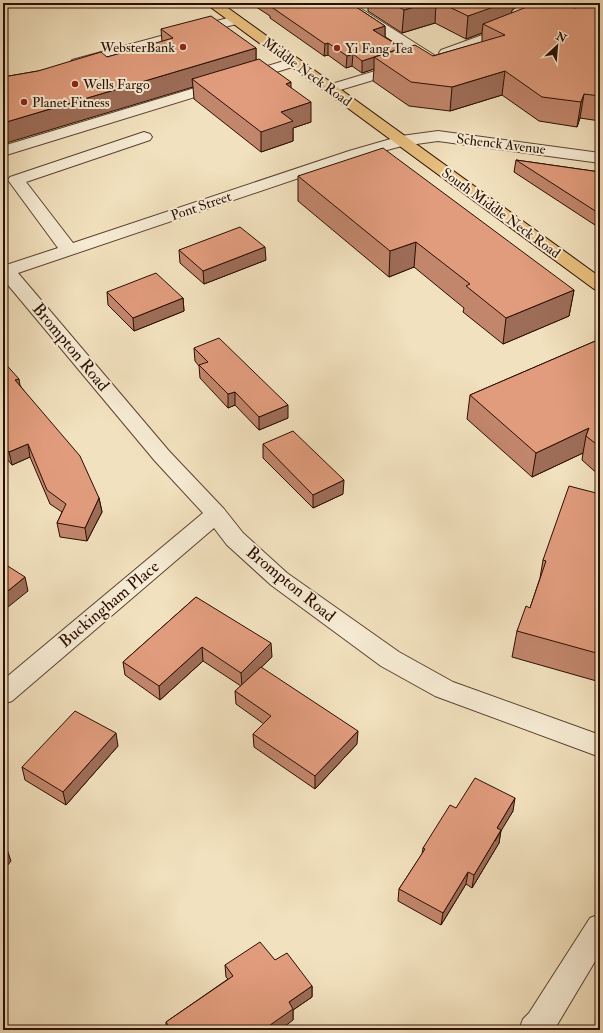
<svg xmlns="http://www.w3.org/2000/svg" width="603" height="1033" viewBox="0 0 603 1033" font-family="'IM FELL Double Pica',serif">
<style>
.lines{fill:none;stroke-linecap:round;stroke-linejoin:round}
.minor-casing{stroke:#5c4230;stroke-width:2}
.major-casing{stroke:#2a0d00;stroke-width:2}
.minor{fill:#f7ecd5;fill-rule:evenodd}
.major{fill:#e9c07f;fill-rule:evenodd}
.wall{fill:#c2866c;stroke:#2a0d00}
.shaded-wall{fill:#9e6d58;stroke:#2a0d00}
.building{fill:#e19c7d;stroke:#2a0d00}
.poi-dot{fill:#8f2418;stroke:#f7ecd5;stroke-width:1.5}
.labels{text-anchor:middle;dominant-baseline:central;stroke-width:4;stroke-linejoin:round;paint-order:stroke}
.far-poi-label{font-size:14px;fill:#2a0d00;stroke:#f7ecd5;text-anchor:start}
.far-street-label{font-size:14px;fill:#2a0d00;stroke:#f7ecd5}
.street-label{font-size:17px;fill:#2a0d00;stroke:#f7ecd5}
</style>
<rect width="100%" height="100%" fill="#f2e1be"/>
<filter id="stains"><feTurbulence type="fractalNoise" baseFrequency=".005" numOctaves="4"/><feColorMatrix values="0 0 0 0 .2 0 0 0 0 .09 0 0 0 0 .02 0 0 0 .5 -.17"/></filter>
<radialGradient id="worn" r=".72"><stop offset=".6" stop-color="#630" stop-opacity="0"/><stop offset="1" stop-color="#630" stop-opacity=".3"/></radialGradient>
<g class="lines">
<defs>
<path id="minor" d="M336,3H352L434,55L436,58L434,61L429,62L424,61L338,6Z
M549,3H565L563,6C527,28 488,47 446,57L441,56L439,53L441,50L499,29Z
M235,16L240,17L242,20L240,23L77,67L72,66L70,63L72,60Z
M294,58L299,59L301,62L299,65L3,156V146Z
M402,63L407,64L409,67L407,70L330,93L325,92L323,89L325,86Z
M438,131L600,153V163L438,141L402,146L361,157L18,273L169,451L224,509L243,533L287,573L399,652L453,682L600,735V757L435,696L381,666L271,585L227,545L214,528L12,701L3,704V680L203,513L155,461L3,279V266L58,248L8,180L10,177L138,134L144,132L150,134L152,137L150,140L26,182L73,243L349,151L401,136Z
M600,914V953L554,1030H519L523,1019L529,1013L590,918Z"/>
<path id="major" d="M205,3H221L600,277V290L594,289Z"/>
</defs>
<!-- minor casing -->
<use href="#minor" class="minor-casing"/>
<!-- major casing -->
<use href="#major" class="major-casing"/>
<!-- minor -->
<use href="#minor" class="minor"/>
<!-- major -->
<use href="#major" class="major"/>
</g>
<!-- wall -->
<path class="wall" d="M250,3H350L385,26V37L402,48V49L433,56L482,42V33L466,39L435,23L402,33L368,11V3H523L512,10L511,13L576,8L600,3V121L580,118L577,127L539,121L502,95L450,111L409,106L373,81L374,69L362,73L352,66L346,68L328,55L324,56L270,18V16Z
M161,29L256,48V60L291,88L311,122L293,128V141L261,152L194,99L193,87L9,76L38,71L107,57L162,42Z
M516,160L600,172V226L598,227L514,172Z
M298,176L574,290L569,316L503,344L463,312L464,308L414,267L389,277L298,201Z
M179,250L266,260L204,284L180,263Z
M107,292L183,298L184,311L134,331L108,305Z
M600,339V476L582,460L583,453L532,477L467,419L470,395Z
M194,348L288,418L259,430L235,405L228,408L200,378L199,366L195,361Z
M3,361L99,498L102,512L87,541L60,537L57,523L62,512L50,504L30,457L12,465L3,454Z
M263,444L343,494L313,508L263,458Z
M600,494V682L512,657L517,631L530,608L540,578L543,560Z
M196,597L272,657L257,671L357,744L315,789L254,747L253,734L264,724L236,704L235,691L241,686L203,661L160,700L125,675L123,662Z
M118,746L66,805L25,780L22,767Z
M456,808L513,811L501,830L499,843L472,888L466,884L441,925L398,901L399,889L422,854L423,848Z
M275,960L312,986V997L293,1010V1020L166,1026V1022L228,979L226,977L225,965Z"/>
<!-- shaded-wall -->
<path class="shaded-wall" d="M428,3H436L435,23L402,33L404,10Z
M496,3H523L512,10L510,23L483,24L482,33L466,39L468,16Z
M385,26V38L373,30Z
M328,43V55L324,56L325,44Z
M256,48V68L192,79L193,87L3,144V123Z
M402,48L401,60L374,57V69L362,73V61Z
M353,54L352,66L346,68L347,56Z
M505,71L502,95L450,111L452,87Z
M291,82V102L286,84Z
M584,94L580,118L577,127L581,102Z
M311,102V122L293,128V141L261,152V132L281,112Z
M600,217V226L598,227Z
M416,242L414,267L389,277L390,251Z
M265,247L266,260L204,284L203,271Z
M574,290L569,316L503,344L506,318Z
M183,298L184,311L134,331L133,318Z
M19,379L21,392L15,380Z
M235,392V405L228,408V394Z
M288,405V418L259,430V417Z
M589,428L586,436L583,453L532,477L536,453Z
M28,444L30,457L12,465L9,452Z
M344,480L343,494L313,508V495Z
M99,498L102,512L87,541L85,528Z
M25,577L28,591L3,611V595Z
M271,643L272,657L242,686L241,673Z
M202,647L203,661L160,700L159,686Z
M358,731L357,744L315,789V776Z
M116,733L118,746L66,805L63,792Z
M515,798L513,811L495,841L497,828Z
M501,830L499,843L472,888L474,875Z
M7,849L11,861L3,871V854Z
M468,872L466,884L441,925L443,913Z
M312,986V997L293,1010V1020L280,1030H263L289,1002Z"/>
<!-- building -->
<path class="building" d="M268,3H350L385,26L373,30L402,48L362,61L353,54L347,56L328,43L325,44L270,6H272Z
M392,3H428L404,10Z
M441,3H505L468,16Z
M537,3L576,8L582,3H600V96L584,94L581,102L542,97L505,71L452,87L411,82L374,57L415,45L433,56L505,35L483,24Z
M211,16L256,48L3,123V76H9L38,71L101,52L107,57L173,38L161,29Z
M259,59L291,82L286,84L311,102L281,112L293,121L261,132L192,79Z
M383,148L574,290L506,318L466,286L470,284L416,242L390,251L298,176Z
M516,160L600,172V214Z
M240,227L265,247L203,271L179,250Z
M156,273L183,298L133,318L107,292Z
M219,338L288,405L259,417L235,392L228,394L199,365L208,362L194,348Z
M600,339V447L586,436L589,428L536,453L470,395Z
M3,361L19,379L15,380L80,456L99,498L85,528L57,523L66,504L47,490L28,444L9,452L3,445Z
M293,431L344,480L313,495L263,444Z
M569,486L600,494V654L517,631L526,606L530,608L546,561L543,560Z
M3,563L25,577L3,595Z
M196,597L271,643L241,673L202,647L159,686L123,662Z
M261,667L358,731L315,776L253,734L271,716L235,691Z
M75,711L116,733L63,792L22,767Z
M475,778L515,798L497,828L501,830L474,875L468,872L443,913L399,889L425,849L423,848L450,805L456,808Z
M3,846L7,849L3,854Z
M260,942L275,960L287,953L312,986L289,1002L293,1009L263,1030H161L168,1025L166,1022L233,976L225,965Z"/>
<!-- markers -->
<g class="poi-dot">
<circle cx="183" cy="47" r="4"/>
<circle cx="337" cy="48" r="4"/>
<circle cx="75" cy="84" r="4"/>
<circle cx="24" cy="102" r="4"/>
</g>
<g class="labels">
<!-- far-poi labels -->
<g class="far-poi-label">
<text x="175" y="47" text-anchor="end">WebsterBank</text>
<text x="345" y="48">Yi Fang Tea</text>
<text x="83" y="84">Wells Fargo</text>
<text x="32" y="102">Planet Fitness</text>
</g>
<!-- far-street labels -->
<g class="far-street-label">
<text transform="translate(307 72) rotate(36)">Middle Neck Road</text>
<text transform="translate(501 144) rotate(7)">Schenck Avenue</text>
<text transform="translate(201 206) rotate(-19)">Pont Street</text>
<text transform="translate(501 213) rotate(36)">South Middle Neck Road</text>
</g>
<!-- street labels -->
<g class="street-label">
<text transform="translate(71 347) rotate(50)">Brompton Road</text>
<text transform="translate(291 584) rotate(39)">Brompton Road</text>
<text transform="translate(109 604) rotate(-40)">Buckingham Place</text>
</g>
</g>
<!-- margin -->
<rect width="603" height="1033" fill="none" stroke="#f2e1be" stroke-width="16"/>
<rect x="4" y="4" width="595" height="1025" fill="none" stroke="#2a0d00" stroke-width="2"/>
<rect x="8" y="8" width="587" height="1017" fill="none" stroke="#2a0d00"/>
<!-- north arrow -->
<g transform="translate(557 46) rotate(26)" stroke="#f7ecd5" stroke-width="3" paint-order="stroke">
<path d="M0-3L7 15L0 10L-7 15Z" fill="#2a0d00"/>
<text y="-6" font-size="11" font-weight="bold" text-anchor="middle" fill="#2a0d00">N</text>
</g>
<rect width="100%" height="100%" filter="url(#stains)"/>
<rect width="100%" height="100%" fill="url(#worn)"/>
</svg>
